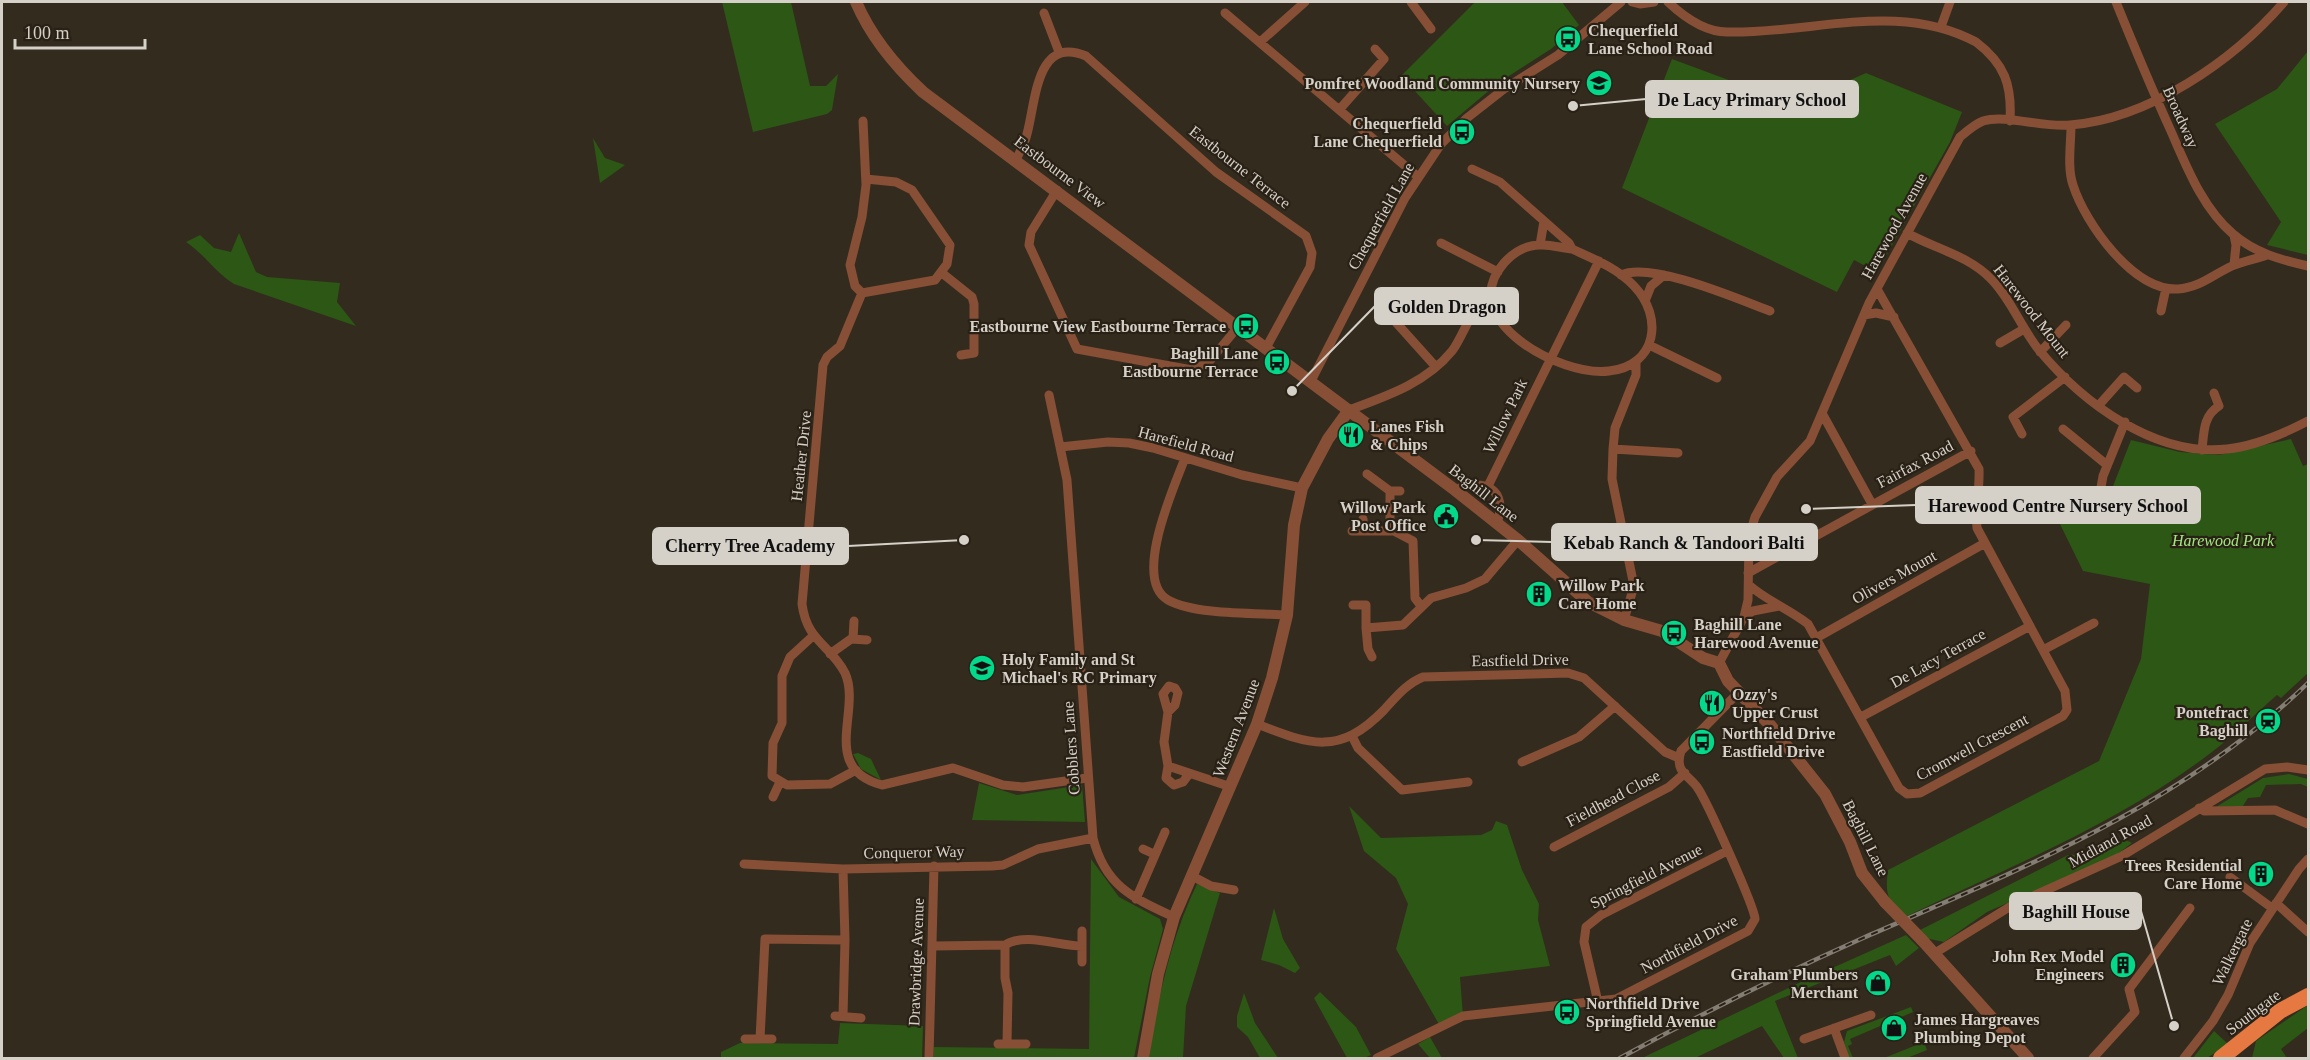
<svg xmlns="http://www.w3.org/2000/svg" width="2310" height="1060" viewBox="0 0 2310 1060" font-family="'Times New Roman',serif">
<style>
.green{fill:#2c5715}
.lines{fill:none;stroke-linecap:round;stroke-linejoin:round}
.minor{stroke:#864f36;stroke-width:9}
.tertiary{stroke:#864f36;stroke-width:12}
.trunk{stroke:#e67842;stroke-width:16}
.rail-casing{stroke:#847d73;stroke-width:4.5}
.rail{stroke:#292115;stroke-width:2;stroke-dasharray:7;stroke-linecap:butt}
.tertiary-bridge{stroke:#864f36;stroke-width:12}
.labels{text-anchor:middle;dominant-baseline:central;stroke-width:4.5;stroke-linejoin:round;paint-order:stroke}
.poi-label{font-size:16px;font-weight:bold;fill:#d5d0c8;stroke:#292115;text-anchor:start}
.street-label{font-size:16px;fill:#d5d0c8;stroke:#292115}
.park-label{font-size:16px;font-style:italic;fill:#a0e87f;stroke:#292115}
.leader{fill:none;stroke:#d5d0c8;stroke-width:2}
.callout-dot{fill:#d5d0c8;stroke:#292115;stroke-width:2}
.callout{fill:#d5d0c8;stroke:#d5d0c8;stroke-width:2}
.callout-label{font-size:18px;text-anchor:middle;font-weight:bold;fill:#111}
</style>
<rect width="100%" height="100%" fill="#332b1e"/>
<!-- green -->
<path class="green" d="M722,2H791L810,86H826L838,74L832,110L827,114L753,132Z
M1475,2H1562L1579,25L1551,49L1498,83L1447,126L1401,76Z
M2308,51V255L2267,245L2281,222L2215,124L2277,89Z
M1672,59L1783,100L1818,109L1827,107L1848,81L1866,73L1962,112L1950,142L1877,272L1854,260L1837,292L1622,188Z
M593,138L605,158L625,165L600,183Z
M239,233L256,272L267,277L340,283L337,302L356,326L234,284C215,272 204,254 186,242L200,235L214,248L231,252Z
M2291,439L2303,466L2308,464V673L2281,698L2277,695C2252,717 2227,742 2200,761C2110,827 2005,869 1905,917C1887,899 1885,895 1888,870L2099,761L2141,659L2150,584L2083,571L2058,520L2108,499L2131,440L2180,452L2219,455Z
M858,753L871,759L881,780L861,769L853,754Z
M2289,774L2308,779V787L2301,784L2266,785L2260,797L2248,798L2243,806L2216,807L2263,778Z
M979,783L1017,795L1082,785L1085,822L972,820Z
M1349,806L1381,838L1481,835L1492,830L1496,821L1507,825L1522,870L1539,904L1538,920L1550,966L1460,977L1463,1016L1440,1026L1396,949L1408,904L1396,878L1364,851Z
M2126,840L2132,843L2116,855L1987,912L1944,942L1925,938L1918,931L2068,855L2088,854Z
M1091,859L1119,897L1160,919L1163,929L1150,977L1134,1058H934V1047L1089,1049Z
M1197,884L1220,893L1186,1006L1183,1058H1149C1158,998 1170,940 1197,884Z
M1274,908L1283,939L1300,968L1295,973L1279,965L1261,960Z
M1906,935L1919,948L1896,966L1890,955L1775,1001L1798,1058H1784L1762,1026L1695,1058H1642L1801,982Z
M1320,992L1356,1027L1371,1055L1364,1058H1347L1314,998Z
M1244,993L1255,1023L1278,1058H1260L1248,1037L1237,1027V1016Z
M2308,1005V1028L2281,1049L2287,1058H2252L2256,1041Z
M1911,1007L1913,1012L1850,1039L1852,1044L1848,1046L1853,1058H1849L1844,1042L1847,1031Z
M840,1023L923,1026L922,1058H721V1052L740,1043L838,1044Z
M2214,1031L2228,1044L2207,1058H2193Z
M1430,1037L1442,1058H1430L1418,1044Z
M1924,1042L1927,1050L1907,1058H1884Z"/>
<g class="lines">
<!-- minor -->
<path class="minor" d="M1411,2L1431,29
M1632,2L1640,4L1654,2
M1668,2C1684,17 1704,32 1727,32C1813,34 1898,0 1976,42C2005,64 2012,85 2010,121
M2116,2C2133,44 2151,87 2170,129C2186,165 2202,208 2233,234C2255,253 2281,260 2308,266
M1044,13L1059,52
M1225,13L1417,176
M1942,24L1950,2
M1260,42L1305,2
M1339,110L1384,59L1375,49
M863,121L866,185L862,217L850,265L855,286L862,293L840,346L827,357L823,365L802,604C807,642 830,644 845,673C862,710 819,768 882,785L953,768L1003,785L1023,787L1087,778
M2071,125C2071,144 2067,168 2073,185C2085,223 2133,291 2178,289C2199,288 2214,274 2232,266C2243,261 2256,259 2267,255
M1016,160C1020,151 1025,143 1027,134C1036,101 1036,35 1086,56L1216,172L1306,236L1312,253L1310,267L1266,348
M1472,169L1500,182L1569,243L1572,249C1594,259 1617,268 1634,286C1664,317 1657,366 1609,371C1561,377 1454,320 1504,263C1513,253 1526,245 1540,245C1550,244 1561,248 1572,249
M1057,190L1031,232L1029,245L1077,349L1192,370L1209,362L1237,328
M1907,233C1935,249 1968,255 1991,279C2011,299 2021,328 2039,350C2083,403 2155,457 2227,449C2255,446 2283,434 2308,421
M1441,243L1498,272
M1540,245L1544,221
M2234,265L2236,245L2234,235
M942,273L972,297L974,304V353L961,355
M1621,275C1651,261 1738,299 1770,311
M862,293L935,280L947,264L950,245L912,190L896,182L866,179
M1645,301L1651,286L1664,275
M2161,311L2166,288
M1864,315L1876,313L1894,317
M1392,318L1436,367
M2000,343L2024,329
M1649,345L1717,378
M2040,352L2066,325
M1311,381L1405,198L1441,144L1467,118L1504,89L1558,55L1621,2
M1049,395L1067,480L1093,838C1105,886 1133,898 1174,917
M2099,405L2124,377L2137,388
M1349,410C1387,396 1426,383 1452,351C1463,337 1475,299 1490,294
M1823,415L1872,504
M2063,429L2107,465
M2022,434L2013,417L2065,377
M1060,447L1108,442L1129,443L1153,448L1242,475L1302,488
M1613,449L1678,453
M2202,450C2204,432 2203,416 2219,406L2214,393
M1185,458C1174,487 1132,580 1168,600C1195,615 1255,613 1287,615
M1367,474L1390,491H1400
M1488,486L1599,261
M1455,490C1483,477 1509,489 1497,523
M1390,491V531
M2100,493L2103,476L2125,422
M1363,519L1364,531
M1352,531H1394L1413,541L1415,598L1421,606
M1748,573L1971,451
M1749,585C1767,601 1789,609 1808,624L1899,788L1907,794L1920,793L2063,716L2067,710L2065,691L1977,528C1975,508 1980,489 1979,469L1877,289
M1353,605H1366V628
M1744,617L1753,611L1779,606
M1624,620L1634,586L1612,479L1613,449L1615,428L1636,375V363
M814,635L790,657L782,676V723L773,743L772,776L787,785L830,784L856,770
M1818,637L1985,543
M853,639L854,621
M2043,650L2094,623
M830,654L851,639L867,640
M1372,657L1368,649L1366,628L1403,625L1431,598L1466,588L1485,579L1518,540
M1719,663L1744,617L1748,600L1749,537L1755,517L1777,477L1810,441L1869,303L1960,137C1967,131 1975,124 1983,121C2006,114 2043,128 2070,125C2149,119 2233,61 2284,2
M1168,712L1175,705L1178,693L1175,688L1169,686L1163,694L1168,712L1164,742L1168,766L1231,787
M1861,717L2030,626
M1257,724C1311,745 1339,756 1384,710C1396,697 1406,684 1423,677L1568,673L1584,678L1665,752L1679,758
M1352,736L1358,748L1402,790L1468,782
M1522,762L1579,737L1615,706
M1168,766L1166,778L1174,785L1183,782L1189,774
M773,797L780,782
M2199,808L2204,811L2275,810L2308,824
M1554,847L1669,787L1685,773
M1143,849L1154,854
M744,864L843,869L992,866L1003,865L1038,849L1093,838
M843,869L845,940L843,1016
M1192,876L1211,886L1234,890
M2230,877L2272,908
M1136,899L1165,832
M2276,903L2308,932
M1005,945V978L1008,993L1007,1044
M933,946L1005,945C1026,932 1058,946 1082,946
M1935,953L2011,906L2122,856L2265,769L2287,767L2308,770
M1082,962V931
M1598,1002L1584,942L1586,927L1601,915L1727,851
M835,1016L861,1018
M1834,1028L1845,1058
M745,1039H772
M760,1039L765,939L845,940
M1804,1039L1871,1015
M998,1044H1026
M929,1058L934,866
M1377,1058L1463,1016L1616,999L1748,931L1755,919C1755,908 1706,799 1697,787C1692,780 1685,776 1681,769C1678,763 1679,757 1681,751L1738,693
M2093,1058L2135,1012L2129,989L2190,908
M2184,1058L2213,1021L2228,995L2250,943L2299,869L2308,859"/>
<!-- tertiary -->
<path class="tertiary" d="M856,2C871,37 895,66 923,92L1455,490L1518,540L1588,602L1624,620L1662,631L1703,658L1719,663L1728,681L1771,726L1825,794L1850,842L1862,873L1885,902
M1922,940L2028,1058
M1143,1058L1158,974L1174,917L1257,724L1272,678L1287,615L1294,525L1302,488L1328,439L1349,410"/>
<!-- trunk -->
<path class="trunk" d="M2221,1058L2280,1011L2308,996"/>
<defs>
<path id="rail" d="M1620,1058C1699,1015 1780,975 1863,938C2023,868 2180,806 2308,683"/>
</defs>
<!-- rail casing -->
<use href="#rail" class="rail-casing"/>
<!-- rail -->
<use href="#rail" class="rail"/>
<!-- tertiary-bridge -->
<path class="tertiary-bridge" d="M1885,902L1922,940"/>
</g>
<!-- icons -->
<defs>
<symbol id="bus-disc" viewBox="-11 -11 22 22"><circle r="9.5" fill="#02d98b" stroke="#292115"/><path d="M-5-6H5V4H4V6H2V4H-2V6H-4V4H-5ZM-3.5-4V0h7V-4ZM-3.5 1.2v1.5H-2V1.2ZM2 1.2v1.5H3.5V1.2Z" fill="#111"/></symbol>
<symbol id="school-disc" viewBox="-11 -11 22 22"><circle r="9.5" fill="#02d98b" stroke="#292115"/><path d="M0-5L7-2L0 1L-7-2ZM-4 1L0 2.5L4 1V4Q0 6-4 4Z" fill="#111"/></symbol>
<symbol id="restaurant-disc" viewBox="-11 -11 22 22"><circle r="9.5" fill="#02d98b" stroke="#292115"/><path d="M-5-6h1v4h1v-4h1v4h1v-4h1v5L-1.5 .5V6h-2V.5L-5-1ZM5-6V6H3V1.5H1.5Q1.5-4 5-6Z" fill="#111"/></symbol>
<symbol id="civic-disc" viewBox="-11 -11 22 22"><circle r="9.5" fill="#02d98b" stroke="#292115"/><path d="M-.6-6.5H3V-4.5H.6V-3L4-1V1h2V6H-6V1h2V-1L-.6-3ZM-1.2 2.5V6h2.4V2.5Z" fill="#111"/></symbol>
<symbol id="building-disc" viewBox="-11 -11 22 22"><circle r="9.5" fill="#02d98b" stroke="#292115"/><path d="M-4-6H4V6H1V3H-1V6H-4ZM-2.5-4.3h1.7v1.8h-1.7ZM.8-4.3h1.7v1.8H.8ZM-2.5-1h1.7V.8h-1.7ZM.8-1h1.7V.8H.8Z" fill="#111"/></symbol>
<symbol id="station-disc" viewBox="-11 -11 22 22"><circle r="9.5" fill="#02d98b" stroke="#292115"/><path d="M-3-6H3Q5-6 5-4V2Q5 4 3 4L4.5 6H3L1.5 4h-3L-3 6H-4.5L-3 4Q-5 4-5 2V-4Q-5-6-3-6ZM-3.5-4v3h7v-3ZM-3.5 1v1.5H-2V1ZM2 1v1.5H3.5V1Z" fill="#111"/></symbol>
<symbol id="shop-disc" viewBox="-11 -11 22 22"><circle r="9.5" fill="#02d98b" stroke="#292115"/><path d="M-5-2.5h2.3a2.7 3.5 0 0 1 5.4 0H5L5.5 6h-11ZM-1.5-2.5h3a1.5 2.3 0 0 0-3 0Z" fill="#111"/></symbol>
</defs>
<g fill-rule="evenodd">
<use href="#bus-disc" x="1553" y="24" width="30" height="30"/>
<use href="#school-disc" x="1584" y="68" width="30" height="30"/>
<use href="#bus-disc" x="1447" y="117" width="30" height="30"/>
<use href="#bus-disc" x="1231" y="311" width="30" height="30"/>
<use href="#bus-disc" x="1262" y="347" width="30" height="30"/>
<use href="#restaurant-disc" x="1336" y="420" width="30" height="30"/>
<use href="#civic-disc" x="1431" y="501" width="30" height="30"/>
<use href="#building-disc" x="1524" y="579" width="30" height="30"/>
<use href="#bus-disc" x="1659" y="618" width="30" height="30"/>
<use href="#school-disc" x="967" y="653" width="30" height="30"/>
<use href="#restaurant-disc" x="1697" y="688" width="30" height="30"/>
<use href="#station-disc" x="2253" y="706" width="30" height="30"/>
<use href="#bus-disc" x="1687" y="727" width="30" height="30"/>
<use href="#building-disc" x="2246" y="859" width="30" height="30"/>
<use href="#building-disc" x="2108" y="950" width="30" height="30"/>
<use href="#shop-disc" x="1863" y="968" width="30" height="30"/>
<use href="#bus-disc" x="1552" y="997" width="30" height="30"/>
<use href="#shop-disc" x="1879" y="1013" width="30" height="30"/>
</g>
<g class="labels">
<!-- poi labels -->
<g class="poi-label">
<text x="1588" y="30">Chequerfield<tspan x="1588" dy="18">Lane School Road</tspan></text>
<text x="1580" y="83" text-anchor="end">Pomfret Woodland Community Nursery</text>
<text x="1442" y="123" text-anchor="end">Chequerfield<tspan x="1442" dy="18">Lane Chequerfield</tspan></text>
<text x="1226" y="326" text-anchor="end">Eastbourne View Eastbourne Terrace</text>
<text x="1258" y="353" text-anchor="end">Baghill Lane<tspan x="1258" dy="18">Eastbourne Terrace</tspan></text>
<text x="1370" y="426">Lanes Fish<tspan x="1370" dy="18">&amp; Chips</tspan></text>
<text x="1426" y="507" text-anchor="end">Willow Park<tspan x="1426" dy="18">Post Office</tspan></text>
<text x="1558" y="585">Willow Park<tspan x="1558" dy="18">Care Home</tspan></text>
<text x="1694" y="624">Baghill Lane<tspan x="1694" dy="18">Harewood Avenue</tspan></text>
<text x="1002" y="659">Holy Family and St<tspan x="1002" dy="18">Michael's RC Primary</tspan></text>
<text x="1732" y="694">Ozzy's<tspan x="1732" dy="18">Upper Crust</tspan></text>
<text x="2248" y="712" text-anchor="end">Pontefract<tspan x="2248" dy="18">Baghill</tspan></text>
<text x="1722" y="733">Northfield Drive<tspan x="1722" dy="18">Eastfield Drive</tspan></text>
<text x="2242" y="865" text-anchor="end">Trees Residential<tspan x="2242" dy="18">Care Home</tspan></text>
<text x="2104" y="956" text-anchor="end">John Rex Model<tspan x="2104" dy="18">Engineers</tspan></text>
<text x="1858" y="974" text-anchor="end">Graham Plumbers<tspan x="1858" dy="18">Merchant</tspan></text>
<text x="1586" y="1003">Northfield Drive<tspan x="1586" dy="18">Springfield Avenue</tspan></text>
<text x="1914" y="1019">James Hargreaves<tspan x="1914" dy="18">Plumbing Depot</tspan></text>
</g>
<!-- street labels -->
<g class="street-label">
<text transform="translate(2181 117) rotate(66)">Broadway</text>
<text transform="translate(1240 167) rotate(38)">Eastbourne Terrace</text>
<text transform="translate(1060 172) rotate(37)">Eastbourne View</text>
<text transform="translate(1381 216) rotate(-61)">Chequerfield Lane</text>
<text transform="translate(1894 226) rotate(-61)">Harewood Avenue</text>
<text transform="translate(2032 311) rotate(52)">Harewood Mount</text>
<text transform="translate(1505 416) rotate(-64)">Willow Park</text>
<text transform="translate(1186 444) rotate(15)">Harefield Road</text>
<text transform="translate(801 456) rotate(-84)">Heather Drive</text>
<text transform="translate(1915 464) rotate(-28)">Fairfax Road</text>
<text transform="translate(1484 493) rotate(38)">Baghill Lane</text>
<text transform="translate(1894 577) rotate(-29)">Olivers Mount</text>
<text transform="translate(1938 658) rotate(-29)">De Lacy Terrace</text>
<text transform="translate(1520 660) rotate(-1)">Eastfield Drive</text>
<text transform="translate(1236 728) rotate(-69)">Western Avenue</text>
<text transform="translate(1972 747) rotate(-28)">Cromwell Crescent</text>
<text transform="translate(1071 748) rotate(-94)">Cobblers Lane</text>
<text transform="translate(1613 798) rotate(-28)">Fieldhead Close</text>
<text transform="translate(1866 838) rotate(63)">Baghill Lane</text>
<text transform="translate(2110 841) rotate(-29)">Midland Road</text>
<text transform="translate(914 852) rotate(-1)">Conqueror Way</text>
<text transform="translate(1646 876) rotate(-27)">Springfield Avenue</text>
<text transform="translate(1689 944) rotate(-28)">Northfield Drive</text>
<text transform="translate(2232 952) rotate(-64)">Walkergate</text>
<text transform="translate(916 962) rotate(-88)">Drawbridge Avenue</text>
<text transform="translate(2253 1012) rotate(-37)">Southgate</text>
</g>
<!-- park labels -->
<g class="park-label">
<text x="2223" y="540">Harewood Park</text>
</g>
</g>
<!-- callouts -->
<path class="leader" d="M1573 106L1646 99M1292 391L1375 306M1806 509L1916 505M1476 540L1552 542M964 540L848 546M2174 1026L2141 911"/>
<g class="callout-dot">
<circle cx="1573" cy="106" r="6"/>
<circle cx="1292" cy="391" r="6"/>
<circle cx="1806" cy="509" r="6"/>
<circle cx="1476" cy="540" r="6"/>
<circle cx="964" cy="540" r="6"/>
<circle cx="2174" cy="1026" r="6"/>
</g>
<g class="callout">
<rect x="1646" y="81" width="212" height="36" rx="6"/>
<rect x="1375" y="288" width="143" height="36" rx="6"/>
<rect x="1916" y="487" width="284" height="36" rx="6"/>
<rect x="1552" y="524" width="265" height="36" rx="6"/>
<rect x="653" y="528" width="195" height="36" rx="6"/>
<rect x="2010" y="893" width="131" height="36" rx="6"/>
</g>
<g class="callout-label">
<text x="1752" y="106">De Lacy Primary School</text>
<text x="1447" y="313">Golden Dragon</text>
<text x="2058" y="512">Harewood Centre Nursery School</text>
<text x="1684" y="549">Kebab Ranch &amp; Tandoori Balti</text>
<text x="750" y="552">Cherry Tree Academy</text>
<text x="2076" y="918">Baghill House</text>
</g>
<!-- border -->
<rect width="2310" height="1060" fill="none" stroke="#d5d0c8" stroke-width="6"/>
<!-- scale -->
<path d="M15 39v9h130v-9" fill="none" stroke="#d5d0c8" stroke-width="3"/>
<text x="24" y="39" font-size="18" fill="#d5d0c8" stroke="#292115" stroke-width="4.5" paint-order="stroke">100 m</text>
</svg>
